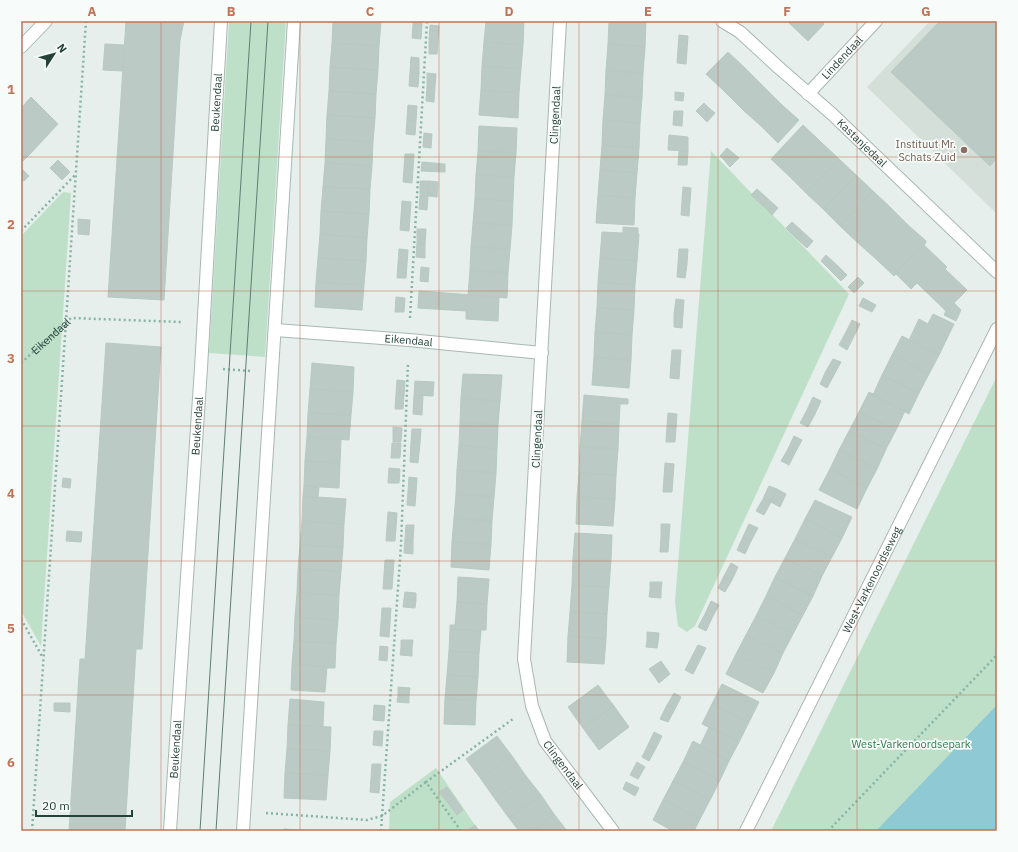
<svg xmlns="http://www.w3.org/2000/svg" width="1018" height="852" viewBox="0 0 1018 852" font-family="'IBM Plex Sans',sans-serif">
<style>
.built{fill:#d4dfda}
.green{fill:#bfe0c8}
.water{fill:#8ec9d4}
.building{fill:#bbcac4;stroke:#b8c9c2}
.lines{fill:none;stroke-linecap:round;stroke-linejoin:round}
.street-casing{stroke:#a8b8b2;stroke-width:14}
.path{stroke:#86b3a5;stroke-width:2.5;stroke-dasharray:2 3;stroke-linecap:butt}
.street{stroke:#fff;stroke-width:12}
.tram{stroke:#5f7d75;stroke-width:1}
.grid{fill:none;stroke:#c07456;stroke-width:1;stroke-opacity:0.55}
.education-dot{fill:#8d6e63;stroke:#f7fbf9;stroke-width:1.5}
.labels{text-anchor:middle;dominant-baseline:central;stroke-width:3.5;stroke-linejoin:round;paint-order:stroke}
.street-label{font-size:11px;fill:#24423a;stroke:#f7fbf9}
.education-label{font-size:11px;fill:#785e54;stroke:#f7fbf9;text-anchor:end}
.park-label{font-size:11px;fill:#2d7a4b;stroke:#f7fbf9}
.neatline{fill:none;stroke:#c07456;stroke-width:1.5}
.grid-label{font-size:13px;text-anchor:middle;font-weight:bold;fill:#c07456}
</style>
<rect width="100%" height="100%" fill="#e6efeb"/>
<!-- built -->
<path class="built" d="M930,21H997V214L867,87Z"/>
<!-- green -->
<path class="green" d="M229,21H286L265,357L209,353Z
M711,151L849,294L695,626L687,632L678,626L675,602Z
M63,192L71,193L41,646L21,611V236Z
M997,376V831H771Z
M436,768L479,831H389L390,802Z"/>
<!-- water -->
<path class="water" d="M997,705V831H876Z"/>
<!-- building -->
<path class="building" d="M126,21H184L180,40L164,300L108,297Z
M333,21L381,22L379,46L332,43Z
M413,21H422V25L413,24Z
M486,21H524L523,45L484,42Z
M609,21H646L645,47L608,44Z
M787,21H821L824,24L808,41Z
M940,21H997V158L990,166L891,72Z
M413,24L422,25L421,39L412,38Z
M430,25L439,26L438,40H429Z
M679,35L688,36L687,50L678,49Z
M429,40H438L437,54H429Z
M484,42L523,45L521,69L482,66Z
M332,43L379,46L378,70L330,67Z
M105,44L124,45L123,71L103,70Z
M608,44L645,47L643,73L606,70Z
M678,49L687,50L686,64L677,63Z
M728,52L747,70L725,92L706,74Z
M411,57L419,58V73L410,72Z
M482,66L521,69L519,93L481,90Z
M330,67L378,70L376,94L329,91Z
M606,70L643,73L642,98L605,95Z
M747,70L764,87L743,110L725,92Z
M410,72L419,73L418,87L409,86Z
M427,73L436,74L435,87H427Z
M427,87H435L434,102L426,101Z
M764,87L781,104L761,126L743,110Z
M481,90L519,93L518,118L479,115Z
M329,91L376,94L375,118L327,115Z
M675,92L684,93L683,101L675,100Z
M605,95L642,98L640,123L603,120Z
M31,97L58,124L31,153L21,143V105L22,107Z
M704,103L710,109L702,117L696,111Z
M781,104L799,120L778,143L761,126Z
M408,105L417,106L416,121L407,120Z
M710,109L715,113L707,122L702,117Z
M674,111H683L682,126L673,125Z
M327,115L375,118L373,142L326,139Z
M407,120L416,121L415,135L406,134Z
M603,120L640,123L639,148L602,145Z
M803,125L821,142L789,176L771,159Z
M479,126L517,128L516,153L478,151Z
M424,133L432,134L431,148L423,147Z
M669,135L688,137V151L668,150Z
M326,139L373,142L372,166L325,163Z
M821,142L839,159L806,193L789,176Z
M21,143L31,153L21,163Z
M602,145L639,148L637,173L600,170Z
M727,148L733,153L725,161L720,156Z
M478,151L516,153L514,177L476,175Z
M679,151H688L687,165H678Z
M733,153L739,158L730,167L725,161Z
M405,154H414L413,169L404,168Z
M839,159L856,175L823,209L806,193Z
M58,160L70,172L62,180L50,168Z
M422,162L445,164V172L421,171Z
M325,163L372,166L370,189L323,187Z
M21,168L29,176L24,181L21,179Z
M404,168L413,169L412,183L403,182Z
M600,170L637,173L635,198L598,195Z
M476,175L514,177L513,201L475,199Z
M856,175L873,191L840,226L823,209Z
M420,181H429L428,196H420Z
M429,181L438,182L437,197L428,196Z
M323,187L370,189L369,214L321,211Z
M683,187L691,188L690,202L682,201Z
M757,189L767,198L762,205L751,195Z
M873,191L891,208L858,243L840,226Z
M598,195L635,198L634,225L596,223Z
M420,196H428L427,210L419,209Z
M767,198L778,208L772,215L762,205Z
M475,199L513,201L512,225L473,223Z
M402,201L411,202L410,216H401Z
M682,201L690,202L689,216L681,215Z
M891,208L908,225L876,259L858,243Z
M321,211L369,214L367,238L320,234Z
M401,216H410L409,231L400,230Z
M78,219L90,220L89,235L78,234Z
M792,222L802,231L796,238L786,228Z
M473,223L512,225L510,249L471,247Z
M908,225L926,241L895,273L896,274L894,276L876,259Z
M623,227L638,228V234H639L637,261L600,258L602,232L623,233Z
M417,229H426L425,244L417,243Z
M802,231L813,241L807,248L796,238Z
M320,234L367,238L366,261L318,258Z
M926,241V242L924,245L947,267L945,269L967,290L954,303L961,310L956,321L944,315L946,311L917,283L911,289L895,273Z
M417,243L425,244V258L416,257Z
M471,247L510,249L508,273L470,270Z
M399,249L408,250L407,264L398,263Z
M679,249H688L687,264H678Z
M826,255L837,265L831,271L821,261Z
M318,258L366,261L364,285L316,282Z
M600,258L637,261L635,285L598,282Z
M398,263L407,264L406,278H397Z
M678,264H687L685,278L677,277Z
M837,265L847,275L841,281L831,271Z
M421,267L429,268L428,282L420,281Z
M470,270L508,273L507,298L468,295Z
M858,277L864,283L854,293L848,287Z
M316,282L364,285L362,310L315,307Z
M598,282L635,285L634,310L597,308Z
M419,291L499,297L498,321L466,319V311L418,308Z
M396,297L405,298L404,312H395Z
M863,298L876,305L872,312L859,306Z
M676,299L684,300L683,314H674Z
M597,308L634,310L632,335L595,332Z
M674,314H683L682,328L674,327Z
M933,314L954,324L939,355L909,340L919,319L928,324Z
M852,320L860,324L854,336L846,332Z
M595,332L632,335L631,360L594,357Z
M846,332L854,336L847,350L839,345Z
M902,336L939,355L929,374L892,355Z
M106,343L161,347L142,649H136L125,831H69L80,659H85Z
M672,350H681L680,364L671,363Z
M892,355L929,374L919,393L882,375Z
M594,357L631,360L629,388L592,385Z
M833,359L841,362L834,375L826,371Z
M312,363L354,367L353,392L310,389Z
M671,363L680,364L679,379L670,378Z
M826,371L834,375L827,388L820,384Z
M463,374L502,375L500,401L461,398Z
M882,375L919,393L909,414L873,395Z
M397,380L405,381L404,395L396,394Z
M415,381L434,382L433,396L414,395Z
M310,389L353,392L351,415L308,413Z
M869,392L873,394V395L905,411L896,430L859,412Z
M396,394L404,395L403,409H395Z
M414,395H423L422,415L413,414Z
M584,395L628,399V404H620L619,424L582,421Z
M813,397L821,401L815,414L807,410Z
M461,398L500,401L498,425L460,422Z
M807,410L815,414L808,427L800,423Z
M859,412L896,430L886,449L849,431Z
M308,413L351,415L349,440L307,437Z
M668,413L677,414L676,428L667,427Z
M582,421L619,424L618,449L580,447Z
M460,422L498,425L497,449L459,445Z
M393,427L402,428L401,442H393Z
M667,427L676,428L675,442H666Z
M412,429H421L420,443L411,442Z
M849,431L886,449L877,469L839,450Z
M794,436L802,440L795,453L788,449Z
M307,437L341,440L340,463L305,461Z
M411,442L420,443L418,463L410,462Z
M392,443H401L400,458H391Z
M459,445L497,449L496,473L457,470Z
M580,447L618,449L616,475L579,473Z
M788,449L795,453L789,465L781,461Z
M839,450L877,469L867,488L830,469Z
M305,461L340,463L339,488L304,486Z
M665,463L674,464L673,478H664Z
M389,468L400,469L399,483H388Z
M830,469L867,488L857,509L819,490Z
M457,470L496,473L494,497L456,494Z
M579,473L616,475L615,499L577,497Z
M409,477L417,478L416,492L408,491Z
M63,478L71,479L70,488L62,487Z
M664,478H673L672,492H663Z
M304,486L319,487L318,497L303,496Z
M769,486L777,489L771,502L763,499Z
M777,489L786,494L780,507L771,502Z
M408,491L416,492L415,506L407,505Z
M456,494L494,497L492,521L454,518Z
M303,496L346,499L344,524L302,521Z
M577,497L615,499L613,526L576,524Z
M763,499L771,502L764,515L756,511Z
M815,500L852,517L842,538L805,519Z
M388,512L397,513L396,528L387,527Z
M454,518L492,521L491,544L452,542Z
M805,519L842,538L832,557L795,539Z
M302,521L344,524L343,547L300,545Z
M661,524H670L669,537H661Z
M749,524L758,528L751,541L743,537Z
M406,525H414L413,540L405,539Z
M387,527L396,528L395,541H386Z
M67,531L82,532L81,542L66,541Z
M575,533L612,535L611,560L573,558Z
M661,537H669L668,552H660Z
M743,537L751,541L745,554L737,550Z
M405,539L413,540V554L404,553Z
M795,539L832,557L822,576L785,558Z
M452,542L491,544L489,570L451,567Z
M300,545L343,547L341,571L298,569Z
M573,558L611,560L609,587L572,585Z
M785,558L822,576L813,596L775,577Z
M385,560H394L393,575H384Z
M731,563L738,567L732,580L724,576Z
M298,569L341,571L339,595L297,593Z
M384,575H393L392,589H383Z
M724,576L732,580L725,592L718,588Z
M458,577L489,579L487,604L457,602Z
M775,577L813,596L803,615L766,596Z
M650,582H662L661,591L650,590Z
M572,585L609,587L607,614L570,612Z
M650,590L661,591V598L649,597Z
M405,592L416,593V600L404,599Z
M297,593L339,595L338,620L295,617Z
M766,596L803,615L793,634L756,616Z
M404,599L416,600L415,608L403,607Z
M711,601L719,605L712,618L705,614Z
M457,602L487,604L486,630H480L481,631L450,629V625H455Z
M382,608H391L390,623H381Z
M570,612L607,614L606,639L568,636Z
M705,614L712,618L706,631L698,627Z
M756,616L793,634L783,653L746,635Z
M295,617L338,620L336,643L294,641Z
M381,623H390L389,637L380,636Z
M450,629L481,631L479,653L449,651Z
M647,632L659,633L658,642L647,641Z
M746,635L783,653L774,673L736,654Z
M568,636L606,639L604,664L567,662Z
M401,640H413L412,648H401Z
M294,641L336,643L335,668H326L327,666L292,665Z
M647,641L658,642L657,648L646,647Z
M698,645L706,648L693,674L685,670Z
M380,646L388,647L387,661L379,660Z
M401,648H412V656L400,655Z
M449,651L479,653L478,677L447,675Z
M736,654L774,673L763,693L726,674Z
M661,661L666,668L654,676L649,669Z
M292,665L327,666L325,692L291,690Z
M666,668L670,674L659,683L654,676Z
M447,675L478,677L476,701L445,699Z
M722,684L759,702L749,722L712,704Z
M598,685L614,706L583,728L568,707Z
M398,687L410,688L409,696H398Z
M674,693L681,697L675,709L667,705Z
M398,696H409V703L397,702Z
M290,699L324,702L323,726L288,725Z
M445,699L476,701L475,725L444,724Z
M54,703H70V712L54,711Z
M712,704L749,722L739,742L702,724Z
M374,705L385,706L384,721L373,720Z
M667,705L675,709L668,722L660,719Z
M614,706L629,727L599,750L583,728Z
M288,725L331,727L330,751L287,749Z
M709,727L739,742L729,761L700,746Z
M374,731H383L382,746L373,745Z
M654,732L662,736L656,748L648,745Z
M497,736L512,756L481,779L466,759Z
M693,741L700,745V746L729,761L720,780L683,762Z
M648,745L656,748L649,761L642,757Z
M287,749L330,751L328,775L285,773Z
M512,756L526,776L495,799L481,779Z
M637,762L645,767L638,779L630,775Z
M683,762L720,780L710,800L673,781Z
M372,764H381L380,778H371Z
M285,773L328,775L326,800L284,798Z
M526,776L541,795L509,818L495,799Z
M371,778H380L379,793L370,792Z
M673,781L710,800L700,819L663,800Z
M626,782L639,788L635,796L623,789Z
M447,787L455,798L448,803L439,792Z
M541,795L554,814L533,831H519L509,818Z
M455,798L463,810L457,815L448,803Z
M663,800L700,819L694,831H673L653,820Z
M554,814L567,831H533Z
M475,825L479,831H468V830Z
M284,829L311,831H284Z"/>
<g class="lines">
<defs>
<g id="street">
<path id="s2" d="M560,21L524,659L532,706L545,741L613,831"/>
<path id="s3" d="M722,21L740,32L778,67L832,114L997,272"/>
<path d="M21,47L46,21"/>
<path id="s4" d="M808,94L876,21"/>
<path id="s5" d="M275,330L409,340L542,353"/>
<path id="s6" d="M170,831L201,368L221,21"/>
<path d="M243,831L294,21"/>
<path id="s7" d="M746,831L997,329"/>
</g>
</defs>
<!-- street casing -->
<use href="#street" class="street-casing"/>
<!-- path -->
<g class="path">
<path d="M21,231L75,175"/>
<path d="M410,318L427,21"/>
<path id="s1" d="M21,363L71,318L181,322"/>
<path d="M223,369L250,371"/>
<path d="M21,619L43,658"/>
<path d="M266,813L367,820L382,816L426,782"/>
<path d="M32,831L86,21"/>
<path d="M381,831L401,545L408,363"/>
<path d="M461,831L426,782L513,719"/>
<path d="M828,831L997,655"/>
</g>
<!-- street -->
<use href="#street" class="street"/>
<!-- tram -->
<path class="tram" d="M200,831L251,21
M216,831L268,21"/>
</g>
<!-- grid -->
<path class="grid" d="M161,21V831M300,21V831M439,21V831M579,21V831M718,21V831M857,21V831M21,157H997M21,291H997M21,426H997M21,561H997M21,695H997"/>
<!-- markers -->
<circle class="education-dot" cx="964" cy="150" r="4"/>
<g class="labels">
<!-- street labels -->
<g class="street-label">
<text stroke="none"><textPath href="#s4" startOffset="50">Lindendaal</textPath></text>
<text stroke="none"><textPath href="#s6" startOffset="730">Beukendaal</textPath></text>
<text transform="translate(555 115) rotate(-87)">Clingendaal</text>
<text stroke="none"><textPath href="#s3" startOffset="186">Kastanjedaal</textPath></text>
<text stroke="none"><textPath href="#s1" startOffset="40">Eikendaal</textPath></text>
<text stroke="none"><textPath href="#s5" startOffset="134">Eikendaal</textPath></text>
<text stroke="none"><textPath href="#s6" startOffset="406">Beukendaal</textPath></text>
<text transform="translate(537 439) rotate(-87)">Clingendaal</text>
<text stroke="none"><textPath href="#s7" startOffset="281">West-Varkenoordseweg</textPath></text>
<text stroke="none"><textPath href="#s6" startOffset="82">Beukendaal</textPath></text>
<text stroke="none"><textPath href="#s2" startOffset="754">Clingendaal</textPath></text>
</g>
<!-- education labels -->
<g class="education-label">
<text x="956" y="144">Instituut Mr.<tspan x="956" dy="13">Schats Zuid</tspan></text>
</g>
<!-- park labels -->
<g class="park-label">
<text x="911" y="744">West-Varkenoordsepark</text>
</g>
</g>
<!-- border -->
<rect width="1018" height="852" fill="none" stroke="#f7fbf9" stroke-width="44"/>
<!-- north arrow -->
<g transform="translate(54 54) rotate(54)" stroke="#f7fbf9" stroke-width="3" paint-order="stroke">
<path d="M0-3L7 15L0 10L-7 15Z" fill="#24423a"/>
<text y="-6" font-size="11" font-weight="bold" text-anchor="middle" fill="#24423a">N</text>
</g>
<!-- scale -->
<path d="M36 810v6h96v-6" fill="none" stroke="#24423a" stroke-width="2"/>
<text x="42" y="810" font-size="12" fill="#24423a" stroke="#f7fbf9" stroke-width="3" paint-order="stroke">20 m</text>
<rect x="22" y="22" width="974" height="808" class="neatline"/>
<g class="grid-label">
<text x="92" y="16">A</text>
<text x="231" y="16">B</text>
<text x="370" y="16">C</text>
<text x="509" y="16">D</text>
<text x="648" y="16">E</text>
<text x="787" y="16">F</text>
<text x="926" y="16">G</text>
<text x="11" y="94">1</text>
<text x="11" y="229">2</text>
<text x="11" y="363">3</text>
<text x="11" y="498">4</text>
<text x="11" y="633">5</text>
<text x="11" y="767">6</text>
</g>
</svg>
